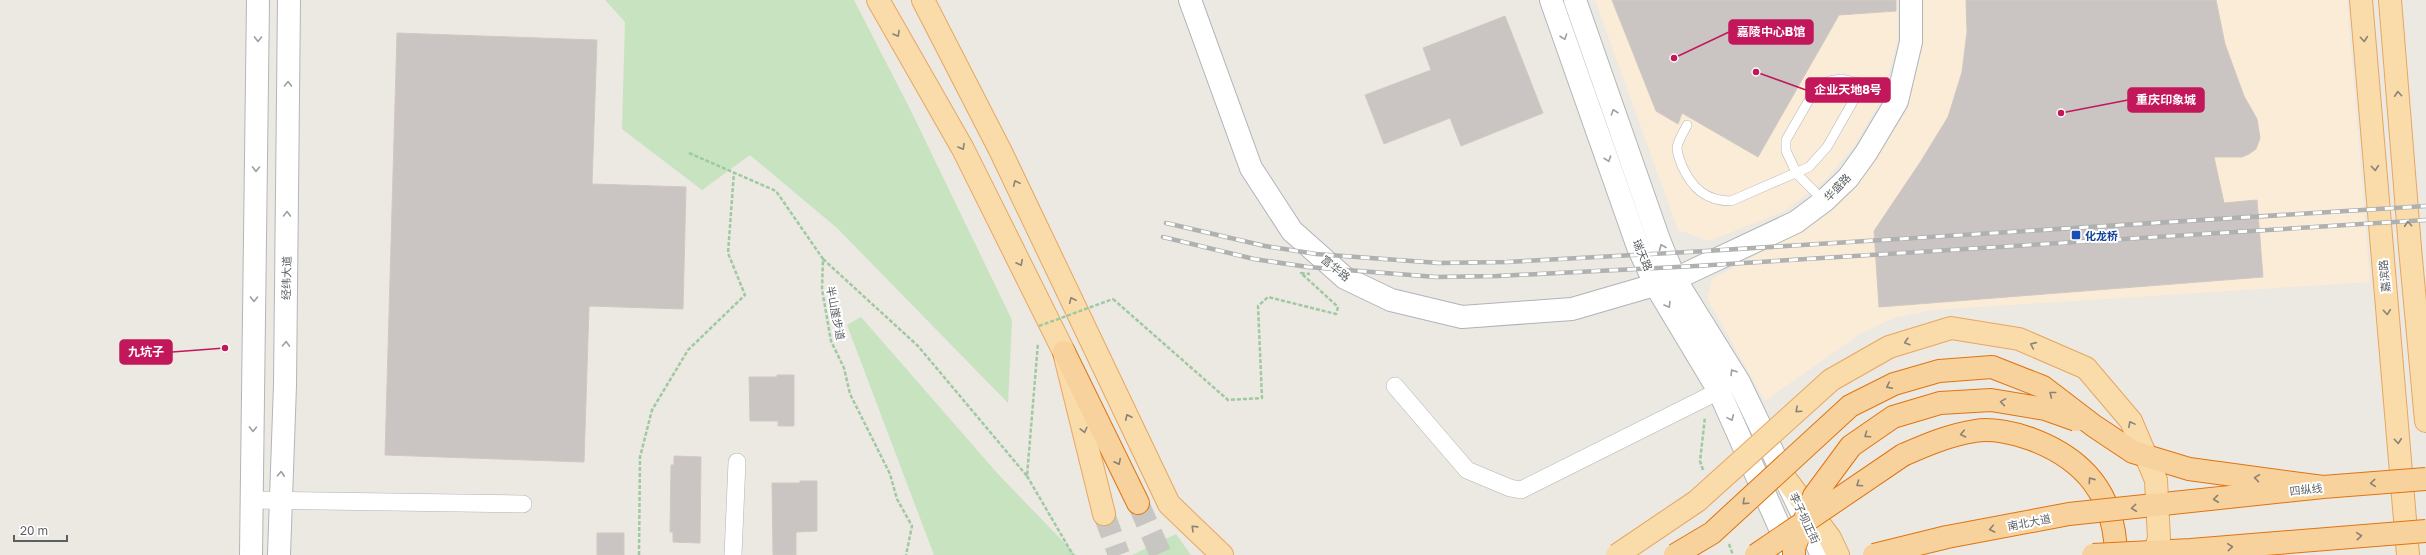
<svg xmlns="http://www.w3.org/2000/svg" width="2426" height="555" viewBox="0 0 2426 555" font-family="'Golos Text','Noto Sans SC',sans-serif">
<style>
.commercial{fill:#fbecd8}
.green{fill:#c7e3c0}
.building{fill:#cac5c2;stroke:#d1c9c1}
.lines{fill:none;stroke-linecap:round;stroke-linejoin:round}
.primary-tunnel{stroke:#c8c6c2;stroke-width:22;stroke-dasharray:22 11;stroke-linecap:butt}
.trunk-tunnel{stroke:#c8c6c2;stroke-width:22;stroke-dasharray:22 11;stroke-linecap:butt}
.service-casing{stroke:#b0b4b7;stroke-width:10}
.minor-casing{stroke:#b0b4b7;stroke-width:18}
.tertiary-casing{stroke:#b0b4b7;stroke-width:24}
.secondary-casing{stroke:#b2b6b9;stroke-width:24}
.primary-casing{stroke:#e8a660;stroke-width:24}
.trunk-casing{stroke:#e0740f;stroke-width:24}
.path{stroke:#9ecaa1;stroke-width:2.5;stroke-dasharray:4 2;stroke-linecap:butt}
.service{stroke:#fff;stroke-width:9}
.minor{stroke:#fff;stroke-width:17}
.tertiary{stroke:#fff;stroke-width:22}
.secondary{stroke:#fff;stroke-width:22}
.primary{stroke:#f9dcaa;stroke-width:22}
.trunk{stroke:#f8d29d;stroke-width:22}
.rail-casing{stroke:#afb0b0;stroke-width:4.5}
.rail{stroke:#fff;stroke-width:3;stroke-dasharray:9;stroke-linecap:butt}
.primary-bridge-casing{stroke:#e8a660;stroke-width:24;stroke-linecap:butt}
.trunk-bridge-casing{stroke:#e0740f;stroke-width:24;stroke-linecap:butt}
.path-bridge{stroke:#9ecaa1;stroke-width:2.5;stroke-dasharray:4 2;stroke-linecap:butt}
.primary-bridge{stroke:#f9dcaa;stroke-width:22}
.trunk-bridge{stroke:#f8d29d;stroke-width:22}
.oneway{stroke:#8a8478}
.oneway2{stroke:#9d9fa1}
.oneway3{stroke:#8a8274}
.transit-dot{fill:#1a4fb4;stroke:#fff;stroke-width:1.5}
.labels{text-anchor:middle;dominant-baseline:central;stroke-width:4;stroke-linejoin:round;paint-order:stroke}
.street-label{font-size:11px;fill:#5b5f62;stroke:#fff}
.transit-label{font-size:11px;font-weight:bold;fill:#164399;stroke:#fff;text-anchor:start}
.leader{fill:none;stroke:#c2185b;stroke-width:1.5}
.callout-dot{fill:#c2185b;stroke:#fff;stroke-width:1.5}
.callout{fill:#c2185b;stroke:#c2185b;stroke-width:1.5}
.callout-label{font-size:12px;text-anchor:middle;font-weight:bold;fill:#fff}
</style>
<rect width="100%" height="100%" fill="#ece8e2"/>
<!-- commercial -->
<path class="commercial" d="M1595,0H1897L1898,38L1882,99L1853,148L1826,179L1785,211L1709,241L1678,230Z
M1923,0H2347L2370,282L1933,310L1894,318L1860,334L1765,401L1707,298L1712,279L1799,231L1843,199L1876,159L1908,108L1923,42Z"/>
<!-- green -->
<path class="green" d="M605,0H854L910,109L1012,320L1008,403L837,228L750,155L702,190L622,129L625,22Z
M861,317L998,474L1076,555H934L847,325Z
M1176,534L1191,555H1132Z"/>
<!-- building -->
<path class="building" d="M1612,0H1896V11L1839,15L1758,157L1682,113L1678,124L1656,111Z
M1966,0H2216L2225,44L2244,96L2257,119L2260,138L2256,149L2249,154L2242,157H2214L2224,203L2257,200L2263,277L1879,307L1874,231L1921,161L1948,117L1962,72L1967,32Z
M1505,16L1543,113L1461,146L1450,118L1384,144L1365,95L1431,70L1423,48Z
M397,33L597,40L592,184L686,187L683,309L589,306L584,462L385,455Z
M777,375H794V426H778V421H750L749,377H777Z
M674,456L701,457L700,543L673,542V532H670L671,465H674Z
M800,481H817V531L796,532V555H773L772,483H800Z
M597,533H624V555H597Z"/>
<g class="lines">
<!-- primary-tunnel -->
<path class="primary-tunnel" d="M1104,514L1119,555"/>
<!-- trunk-tunnel -->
<path class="trunk-tunnel" d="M1138,503L1161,555"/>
<defs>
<path id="service" d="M1687,125C1684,132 1678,140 1677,148C1677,154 1680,160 1682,166C1692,188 1706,201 1731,201L1809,167L1827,147L1863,84
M1824,201L1797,174L1786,151V140L1813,93L1829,81L1841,79L1899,92"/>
<path id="minor" d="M1395,386L1467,470L1510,488L1521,490L1719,391
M252,500L523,504
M733,555L737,462"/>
<path id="tertiary" d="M1190,0L1251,168L1292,231L1345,278L1391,300L1462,317L1572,309L1675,279L1796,222L1824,201L1848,178L1866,153L1897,101L1911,42V0"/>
<path id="secondary" d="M1551,0L1638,247L1656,286L1719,391L1791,553
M1575,0L1659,240L1675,279L1739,382L1822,555
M251,555L258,0
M279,555L285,385L289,0"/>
<path id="primary" d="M878,0L963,149L1064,352L1104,514
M923,0L1001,152L1169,504L1222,555
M2361,0L2408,555
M2390,0L2410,248L2426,421
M1788,482L1830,538L1838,555"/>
<path id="trunk" d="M1064,352L1138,503
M1903,455C1926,445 1949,435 1975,431C1992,428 2015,433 2031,439C2085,459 2115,496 2116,555"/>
</defs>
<!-- service casing -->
<use href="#service" class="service-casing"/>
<!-- minor casing -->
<use href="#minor" class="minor-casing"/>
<!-- tertiary casing -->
<use href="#tertiary" class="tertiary-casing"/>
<!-- secondary casing -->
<use href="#secondary" class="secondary-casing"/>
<!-- primary casing -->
<use href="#primary" class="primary-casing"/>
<!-- trunk casing -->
<use href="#trunk" class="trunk-casing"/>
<!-- path -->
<path class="path" d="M689,153L776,191L823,259L822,289L831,341L844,368L850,394L890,474L897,499L912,526L906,555
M823,259L918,346L1027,476L1038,343
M1113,299L1228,400L1262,398L1258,306L1268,297L1336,314L1338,307L1301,273L1310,274
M1703,470L1700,461L1705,417
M1027,476L1073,555
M1729,544L1733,555
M639,555L640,457L652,410L688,350L745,295L728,253L734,172"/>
<!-- service -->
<use href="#service" class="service"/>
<!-- minor -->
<use href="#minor" class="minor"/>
<!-- tertiary -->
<use href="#tertiary" class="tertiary"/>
<!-- secondary -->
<use href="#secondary" class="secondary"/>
<!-- primary -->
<use href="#primary" class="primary"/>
<!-- trunk -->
<use href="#trunk" class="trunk"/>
<defs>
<path id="rail" d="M1166,223L1265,246L1316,254L1439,263L1507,262L1706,251L2426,206
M1163,237L1254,259L1308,267L1436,277L1497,276L1696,266L2426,220"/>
</defs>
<!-- rail casing -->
<use href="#rail" class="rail-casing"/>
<!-- rail -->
<use href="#rail" class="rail"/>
<defs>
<path id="primary-bridge" d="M1617,555L1697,501L1831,380L1889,347L1951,328L2019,339L2086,368L2131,421L2156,480L2159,539L2153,555"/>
<path id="trunk-bridge" d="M1675,555L1712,533L1850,406L1894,384L1939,371L1992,367L2043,387L2094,426L2133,452L2189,469L2323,487
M1756,555L1903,455
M1794,555V548L1814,496L1851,446L1893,417L1940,403L1991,400L2045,409L2076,420
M1874,555L1947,537L2069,514L2323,487L2426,479
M2093,555L2191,550L2426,531"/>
</defs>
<!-- primary-bridge casing -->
<use href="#primary-bridge" class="primary-bridge-casing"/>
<!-- trunk-bridge casing -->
<use href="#trunk-bridge" class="trunk-bridge-casing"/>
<!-- path-bridge -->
<path class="path-bridge" d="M1039,326L1113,299"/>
<!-- primary-bridge -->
<use href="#primary-bridge" class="primary-bridge"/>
<!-- trunk-bridge -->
<use href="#trunk-bridge" class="trunk-bridge"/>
</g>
<!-- one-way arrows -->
<defs><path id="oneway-chevron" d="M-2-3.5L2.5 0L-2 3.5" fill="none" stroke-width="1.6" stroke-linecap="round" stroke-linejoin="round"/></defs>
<g class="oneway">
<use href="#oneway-chevron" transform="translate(897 34) rotate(60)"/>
<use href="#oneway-chevron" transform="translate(2364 39) rotate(85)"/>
<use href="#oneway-chevron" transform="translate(2398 94) rotate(-94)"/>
<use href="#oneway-chevron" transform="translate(962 147) rotate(61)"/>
<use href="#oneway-chevron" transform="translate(2375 168) rotate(85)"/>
<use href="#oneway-chevron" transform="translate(1016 183) rotate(-115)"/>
<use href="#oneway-chevron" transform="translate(2408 224) rotate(-95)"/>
<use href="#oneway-chevron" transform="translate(1020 263) rotate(63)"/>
<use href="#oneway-chevron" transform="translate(1072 300) rotate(-115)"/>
<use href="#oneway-chevron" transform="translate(2387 312) rotate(85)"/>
<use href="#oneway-chevron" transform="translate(1907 342) rotate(163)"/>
<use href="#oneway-chevron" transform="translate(2033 345) rotate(-156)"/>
<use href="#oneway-chevron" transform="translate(1798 410) rotate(138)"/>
<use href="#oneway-chevron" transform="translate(1128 417) rotate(-115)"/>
<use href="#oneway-chevron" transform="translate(2131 424) rotate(-118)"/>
<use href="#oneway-chevron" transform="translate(1084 430) rotate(76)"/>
<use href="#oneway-chevron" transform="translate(2398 441) rotate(85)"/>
<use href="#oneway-chevron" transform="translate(1194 528) rotate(-136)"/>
</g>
<g class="oneway2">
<use href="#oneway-chevron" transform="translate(1564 37) rotate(71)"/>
<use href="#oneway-chevron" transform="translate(258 39) rotate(91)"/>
<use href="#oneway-chevron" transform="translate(288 84) rotate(-89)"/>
<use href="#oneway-chevron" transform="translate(1614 112) rotate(-109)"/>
<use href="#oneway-chevron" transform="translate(1608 159) rotate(71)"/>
<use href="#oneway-chevron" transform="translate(256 169) rotate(91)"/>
<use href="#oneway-chevron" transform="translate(287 214) rotate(-89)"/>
<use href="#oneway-chevron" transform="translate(1662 247) rotate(-112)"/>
<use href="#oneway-chevron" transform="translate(254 299) rotate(91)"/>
<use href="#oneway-chevron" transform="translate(1668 305) rotate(59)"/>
<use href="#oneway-chevron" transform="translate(286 344) rotate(-89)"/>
<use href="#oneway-chevron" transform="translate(1733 372) rotate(-122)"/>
<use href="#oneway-chevron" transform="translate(1731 418) rotate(66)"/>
<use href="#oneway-chevron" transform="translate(253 429) rotate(91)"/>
<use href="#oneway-chevron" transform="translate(281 474) rotate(-87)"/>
</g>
<g class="oneway3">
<use href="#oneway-chevron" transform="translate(1889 386) rotate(154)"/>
<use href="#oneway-chevron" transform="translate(2052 394) rotate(-142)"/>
<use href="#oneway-chevron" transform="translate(2003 402) rotate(-171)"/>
<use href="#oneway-chevron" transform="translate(1963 434) rotate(168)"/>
<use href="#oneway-chevron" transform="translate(1867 435) rotate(146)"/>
<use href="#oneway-chevron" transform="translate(1118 462) rotate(64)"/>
<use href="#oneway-chevron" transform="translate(2257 478) rotate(-172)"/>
<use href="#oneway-chevron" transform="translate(2091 480) rotate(-125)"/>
<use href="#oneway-chevron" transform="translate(2373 483) rotate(175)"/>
<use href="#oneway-chevron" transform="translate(1859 484) rotate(146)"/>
<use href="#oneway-chevron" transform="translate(2216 499) rotate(174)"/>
<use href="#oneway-chevron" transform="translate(1745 502) rotate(138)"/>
<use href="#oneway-chevron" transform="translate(2134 508) rotate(174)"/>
<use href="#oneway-chevron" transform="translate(1992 529) rotate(169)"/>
<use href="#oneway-chevron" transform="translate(2359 536) rotate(-5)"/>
<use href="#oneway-chevron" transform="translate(2230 547) rotate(-5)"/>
</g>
<!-- markers -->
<rect class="transit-dot" x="2071" y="230" width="10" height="10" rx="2"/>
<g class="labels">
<!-- street labels -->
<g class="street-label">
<text transform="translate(1837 187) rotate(-46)">华盛路</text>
<text transform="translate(1643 255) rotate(67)">瑞天路</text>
<text transform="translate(1336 268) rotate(39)">富华路</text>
<text transform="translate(2384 276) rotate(-95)">嘉滨路</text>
<text transform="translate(286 278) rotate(-89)">经纬大道</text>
<text transform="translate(836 313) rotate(79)">半山崖步道</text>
<text transform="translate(2306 489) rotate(-6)">四纵线</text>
<text transform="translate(1805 518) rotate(65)">李子坝正街</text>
<text transform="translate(2029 522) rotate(-11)">南北大道</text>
</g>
<!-- transit labels -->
<g class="transit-label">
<text x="2085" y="235">化龙桥</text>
</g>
</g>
<!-- callouts -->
<path class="leader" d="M1674 58L1729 32M1756 72L1806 90M2061 113L2128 100M225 348L172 352"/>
<g class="callout-dot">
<circle cx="1674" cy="58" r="4"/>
<circle cx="1756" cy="72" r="4"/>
<circle cx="2061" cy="113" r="4"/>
<circle cx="225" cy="348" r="4"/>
</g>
<g class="callout">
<rect x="1729" y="20" width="84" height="24" rx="4"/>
<rect x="1806" y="78" width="84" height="24" rx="4"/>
<rect x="2128" y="88" width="76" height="24" rx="4"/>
<rect x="120" y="340" width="52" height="24" rx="4"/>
</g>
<g class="callout-label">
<text x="1771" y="36">嘉陵中心B馆</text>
<text x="1848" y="94">企业天地8号</text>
<text x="2166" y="104">重庆印象城</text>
<text x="146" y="356">九坑子</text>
</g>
<!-- scale -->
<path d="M14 535v6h53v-6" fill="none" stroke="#5b5f62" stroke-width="2"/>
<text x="20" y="535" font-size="12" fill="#5b5f62" stroke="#ffffff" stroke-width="3" paint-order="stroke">20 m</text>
</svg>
